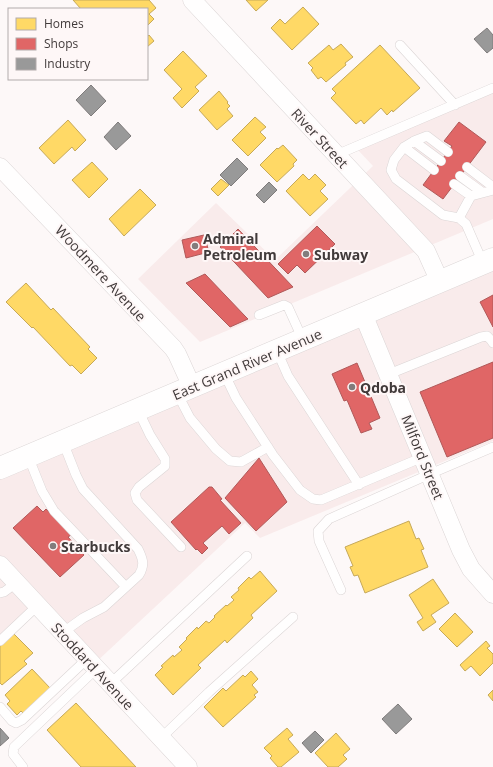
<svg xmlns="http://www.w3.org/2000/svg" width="493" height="767" viewBox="0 0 493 767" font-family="'Open Sans',sans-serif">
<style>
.built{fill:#f9ebeb}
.homes{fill:#ffd966;stroke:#c6a959}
.shops{fill:#e06666;stroke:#b05959}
.industry{fill:#999;stroke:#7f7c7c}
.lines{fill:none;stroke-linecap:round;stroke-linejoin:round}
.lane-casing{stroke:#dbd5d5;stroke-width:10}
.street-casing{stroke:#dbd5d5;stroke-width:19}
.primary-casing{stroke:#dbd5d5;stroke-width:23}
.lane{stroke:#fffefe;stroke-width:9}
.street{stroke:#fffefe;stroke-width:18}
.primary{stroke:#fffefe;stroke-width:22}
.poi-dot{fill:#837c7c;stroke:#fef7f7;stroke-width:1.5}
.labels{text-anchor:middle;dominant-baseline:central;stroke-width:4;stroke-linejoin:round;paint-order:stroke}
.street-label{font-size:14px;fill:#413a3a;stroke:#fef7f7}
.poi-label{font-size:14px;font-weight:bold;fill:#413a3a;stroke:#fef7f7;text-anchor:start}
</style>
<rect width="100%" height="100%" fill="#fdf8f8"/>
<!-- built -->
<path class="built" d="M493,91V219L200,342L138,279L216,203L275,260L373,166L357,149Z
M493,266V441L260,538L245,523L93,665L35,603L0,635V474Z"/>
<!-- homes -->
<path class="homes" d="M73,0H149L156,8L149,14L154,19L147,26V9H81Z
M246,0H268L256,11Z
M303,7L319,24L292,50L271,28L280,19L285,24Z
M149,35L154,41L147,47V37Z
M341,44L353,57L345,63L346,65L326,82L321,77L318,79L311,70L313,68L308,63L329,45L333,50Z
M380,45L420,88L393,112L392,110L387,115L381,108L364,124L361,120L356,124L331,98L336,93L332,89Z
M183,51L207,76L195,87L199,91L182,108L173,98L182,89L164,70Z
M219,91L228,102L227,103L230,106L227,109L233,116L217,130L199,110Z
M255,117L266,127L260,132L266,138L248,156L232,140Z
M68,120L86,140L75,151L72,147L54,164L39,148Z
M283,145L297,160L293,164L294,166L277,182L260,165L277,148L278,149Z
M92,162L108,179L89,198L72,180Z
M303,174L309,180L315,174L326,185L320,191L328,199L310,216L286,191Z
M221,179L229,185L218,196L211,189Z
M140,189L156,205L124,236L109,219Z
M26,283L51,310L53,308L90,347L88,349L97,358L81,374L72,365L70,366L33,327L32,328L6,302Z
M409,521L416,539L419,538L424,549L421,550L428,567L365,593L358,575L354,576L350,567L353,566L345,547Z
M260,571L277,591L251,615L253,618L227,643L225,640L198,665L201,668L173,695L155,675L163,667L161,666L173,655L174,657L182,650L179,647L187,639L186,638L197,627L198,629L206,621L209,623L215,617L214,616L226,605L227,606L234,600L231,597L239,590L238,588L249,577L251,579Z
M433,579L449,603L431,615L436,622L423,631L417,622L423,618L409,595Z
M455,613L473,632L457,647L439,629Z
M13,633L33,653L24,661L27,664L2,685L0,683V646Z
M486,641L490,646L487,648L493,654V663L480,676L471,666L465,671L460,665Z
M32,669L50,688L23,713L21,711L17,715L7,704L10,701L5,695Z
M251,671L258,679L252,685L258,692L254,695L256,697L223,727L204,707L223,688L226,691L243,675L245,677Z
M493,690V701L488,695Z
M76,703L136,767H81L47,730Z
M287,728L293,735L288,739L299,752L281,767H278L270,758L272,756L264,748Z
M336,733L350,749L343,755L347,759L338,767H328L315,753Z"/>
<!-- shops -->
<path class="shops" d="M459,122L486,142L443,199L423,185L452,146L444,141Z
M317,226L335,244L305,273L297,265L288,274L278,264Z
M238,229L293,287L268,298L220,247Z
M204,235L209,252L186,258L182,240Z
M205,274L245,316L248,319L230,327L186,283Z
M493,295V327L480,302Z
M493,362V438L447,457L420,392Z
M357,363L380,418L369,423L372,429L361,433L347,400L344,401L332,374Z
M259,458L287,502L256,531L225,498Z
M209,487H212L222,499L220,500L241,523L229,534L222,526L203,543L208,548L202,554L197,549L196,550L171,522Z
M37,506L43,512L46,509L71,535L68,537L84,555L60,577L13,528Z"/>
<!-- industry -->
<path class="industry" d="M487,28L493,35V48L487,53L474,39Z
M91,85L106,101L91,116L76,100Z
M118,122L131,136L116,150L104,137Z
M237,158L248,169L231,186L220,175Z
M269,182L277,190L264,203L256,195Z
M398,704L412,719L396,734L382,719Z
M0,728L9,738L0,746Z
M315,731L324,740L311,753L302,743Z"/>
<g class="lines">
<defs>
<path id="lane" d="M400,45L455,105
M414,141L441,161
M404,147L434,170
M448,152L427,136L414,141L404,147L394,160L391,170L396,179L443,215L459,218L466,224L483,263
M336,155L493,88
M467,167L493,187
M460,176L482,192
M454,184L471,196L493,190
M459,218L471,196
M259,315L284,305L288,307L303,340
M277,351L288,376L359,485
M224,373L236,398L273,455L300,490L313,499L321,500L423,457
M389,374L481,337L487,336L491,340L493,343
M177,393L190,418L216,449L230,461L241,462L268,447
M138,410L150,435L165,459V466L139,487L135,493L137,500L181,547
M28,456L42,491L54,511L126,587
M341,590L319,541L318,531L329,519L430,474L493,447
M0,593L4,592L16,583
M62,633L83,618L104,607L139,575C145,565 143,559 138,549L83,489L76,475L63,442
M0,641L37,606
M110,684L247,556
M0,707L12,721L16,723L22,720L87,659
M161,738L209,692L293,617
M23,767L13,754L14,747L96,669"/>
<path id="street" d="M192,0L426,251L440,282
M0,167L173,348L177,354L192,387
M363,314L461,550L471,569L493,594
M0,565L188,767"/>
<path id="primary" d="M0,468L493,259"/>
</defs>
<!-- lane casing -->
<use href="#lane" class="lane-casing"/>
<!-- street casing -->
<use href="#street" class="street-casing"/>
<!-- primary casing -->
<use href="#primary" class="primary-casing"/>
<!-- lane -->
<use href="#lane" class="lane"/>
<!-- street -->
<use href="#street" class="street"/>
<!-- primary -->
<use href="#primary" class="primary"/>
</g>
<!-- markers -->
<g class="poi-dot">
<circle cx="195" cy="246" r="4"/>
<circle cx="306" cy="254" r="4"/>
<circle cx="352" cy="387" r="4"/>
<circle cx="53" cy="546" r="4"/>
</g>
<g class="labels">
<!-- street labels -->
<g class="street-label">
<text transform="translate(320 138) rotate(47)">River Street</text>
<text transform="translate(101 273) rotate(47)">Woodmere Avenue</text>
<text transform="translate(247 364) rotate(-23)">East Grand River Avenue</text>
<text transform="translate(423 457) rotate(68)">Milford Street</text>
<text transform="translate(93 666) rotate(47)">Stoddard Avenue</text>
</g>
<!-- poi labels -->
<g class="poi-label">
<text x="203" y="238">Admiral<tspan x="203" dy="16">Petroleum</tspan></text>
<text x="314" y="254">Subway</text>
<text x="360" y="387">Qdoba</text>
<text x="61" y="546">Starbucks</text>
</g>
</g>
<!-- legend -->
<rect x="8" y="8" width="140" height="72" fill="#fef7f7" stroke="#b2abab"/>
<rect x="16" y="18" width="20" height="12" fill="#ffd966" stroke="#b2abab"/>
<text x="44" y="28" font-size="12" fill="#413a3a">Homes</text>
<rect x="16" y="38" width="20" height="12" fill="#e06666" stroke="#b2abab"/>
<text x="44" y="48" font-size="12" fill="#413a3a">Shops</text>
<rect x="16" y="58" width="20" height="12" fill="#999999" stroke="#b2abab"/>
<text x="44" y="68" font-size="12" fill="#413a3a">Industry</text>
</svg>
